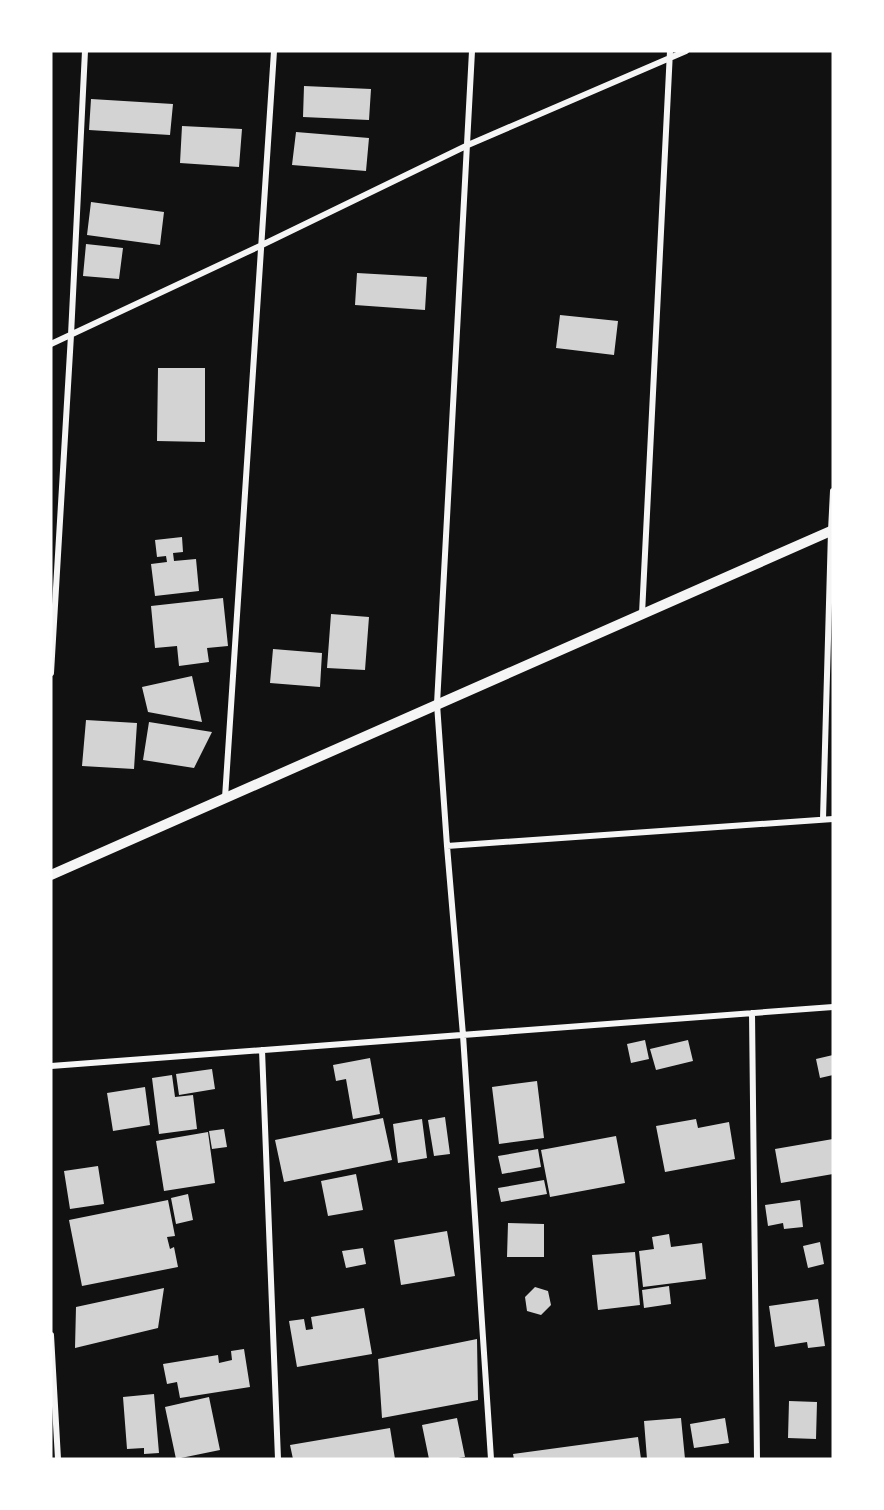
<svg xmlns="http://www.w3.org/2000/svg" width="884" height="1510" viewBox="0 0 884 1510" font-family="'Times New Roman',serif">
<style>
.building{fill:#d3d3d3}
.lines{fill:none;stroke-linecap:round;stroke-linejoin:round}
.minor{stroke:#f5f5f5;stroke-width:6}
.tertiary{stroke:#f5f5f5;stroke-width:10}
</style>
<rect width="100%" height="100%" fill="#111"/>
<!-- building -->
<path class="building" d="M304,86L371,89L369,120L303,117Z
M91,99L173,104L170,135L89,130Z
M182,126L242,129L239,167L180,163Z
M296,132L369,138L366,171L292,165Z
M91,202L164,212L160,245L87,235Z
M86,244L123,248L119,279L83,276Z
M357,273L427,277L425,310L355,305Z
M560,315L618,321L614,355L556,348Z
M158,368H205V442L157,441Z
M182,537L183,552L173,553L174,561L196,559L199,591L155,596L151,564L167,562L166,556L157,557L155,540Z
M223,598L228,646L207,648L209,662L179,666L177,646L155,648L151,606Z
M331,614L369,617L365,670L327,668Z
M273,649L322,653L320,687L270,683Z
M192,676L202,722L148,712L142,687Z
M86,720L137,723L134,769L82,766Z
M149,722L212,732L194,768L143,760Z
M645,1040L649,1059L631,1063L627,1044Z
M688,1040L693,1061L656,1070L650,1049Z
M833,1055V1075L820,1078L816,1059Z
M370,1058L380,1114L353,1119L346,1079L336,1081L333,1065Z
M212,1069L215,1089L179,1095L176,1074Z
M172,1075L175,1097L193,1095L197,1129L159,1134L152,1078Z
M537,1081L544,1138L499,1144L492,1087Z
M145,1087L150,1125L113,1131L107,1093Z
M445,1117L450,1154L434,1156L428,1120Z
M383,1118L392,1160L284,1182L275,1140Z
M422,1119L427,1158L398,1163L393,1124Z
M696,1119L698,1128L729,1122L735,1159L665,1172L656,1126Z
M224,1129L227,1147L212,1149L209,1131Z
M208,1132L215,1183L164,1191L156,1141Z
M616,1136L625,1183L550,1197L541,1150Z
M833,1139V1174L781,1183L775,1149Z
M538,1149L541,1167L502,1174L498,1156Z
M98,1166L104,1204L70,1209L64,1171Z
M356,1174L363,1210L328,1216L321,1181Z
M544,1180L547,1194L501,1202L498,1188Z
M188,1194L193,1220L176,1224L171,1198Z
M168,1200L175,1236L167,1237L170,1249L174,1247L178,1267L82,1286L69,1220Z
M800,1200L803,1227L784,1229L783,1223L768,1226L765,1205Z
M508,1223L544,1224V1257H507Z
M447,1231L455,1276L401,1285L394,1240Z
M669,1234L671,1247L702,1243L706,1279L643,1287L639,1251L654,1249L652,1237Z
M820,1242L824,1264L808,1268L803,1246Z
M363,1248L366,1264L346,1268L342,1251Z
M635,1252L640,1305L598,1310L592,1255Z
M669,1286L671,1304L644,1308L642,1290Z
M535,1287L548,1291L551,1305L541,1315L527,1311L525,1297Z
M164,1288L158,1328L75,1348L76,1307Z
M818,1299L825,1346L808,1348L807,1342L775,1347L769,1306Z
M364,1308L372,1354L297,1367L289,1321L304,1319L306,1330L313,1329L311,1317Z
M477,1339L478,1400L382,1418L378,1359Z
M244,1349L250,1387L180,1398L177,1382L167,1384L163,1364L218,1355L219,1363L232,1360L231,1351Z
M154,1394L159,1453L144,1454V1448L127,1449L123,1397Z
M209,1397L220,1450L176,1459L165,1407Z
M789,1401L817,1402L816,1439L788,1438Z
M457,1418L465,1457L452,1459H429L422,1425Z
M681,1418L685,1459H647L644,1421Z
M725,1418L729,1443L694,1448L690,1424Z
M390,1428L395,1459H293L290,1445Z
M638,1437L641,1459H514L513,1454Z"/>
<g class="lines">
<!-- minor -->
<path class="minor" d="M472,51L437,704L447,846L463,1035L491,1459
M51,344L262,245L468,145L686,51
M642,614L670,51
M51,673L71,335L85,51
M225,798L274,51
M823,819L831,531L833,491
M447,846L833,819
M752,1013L757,1459
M262,1050L278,1459
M51,1066L833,1007
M51,1335L58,1459"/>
<!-- tertiary -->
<path class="tertiary" d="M51,875L833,530"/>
</g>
<!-- border -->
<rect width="884" height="1510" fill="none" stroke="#ffffff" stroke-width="105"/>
</svg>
